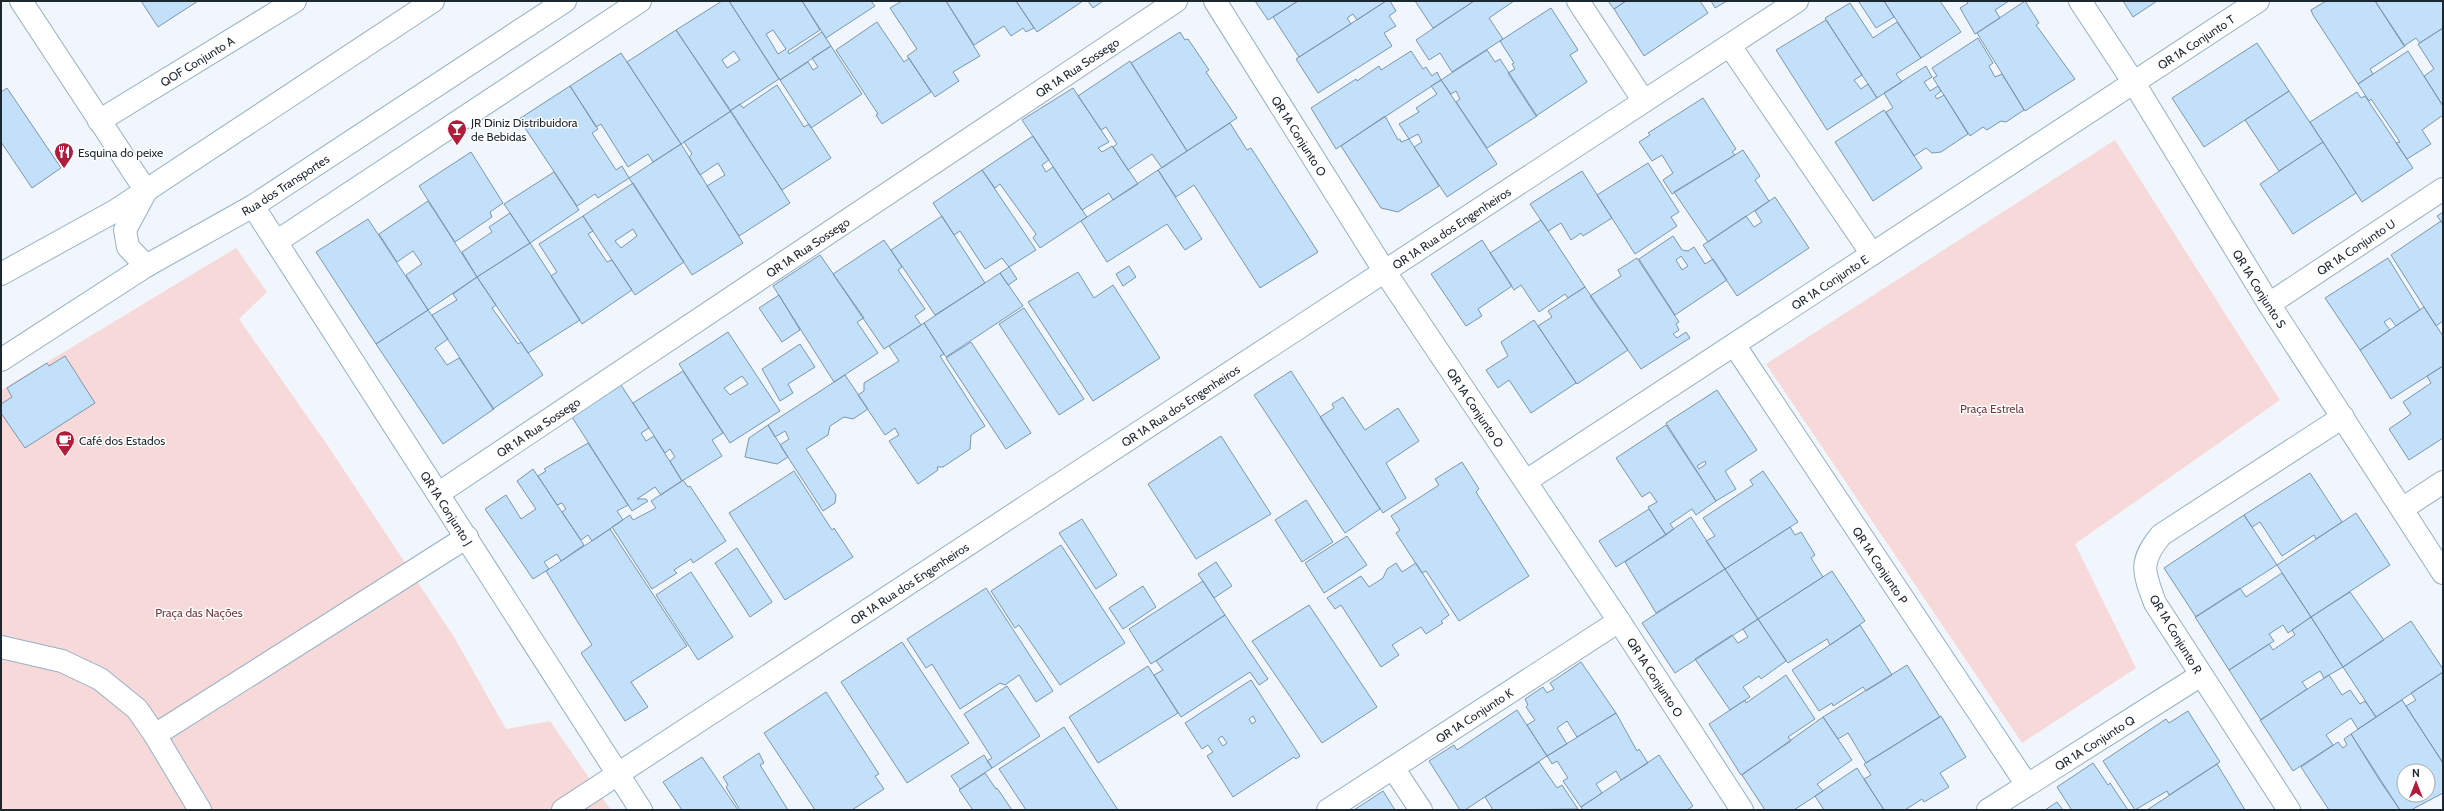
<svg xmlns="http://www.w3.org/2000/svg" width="2444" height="811" viewBox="0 0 2444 811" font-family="Cabin,sans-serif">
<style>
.green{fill:#f8d9d9}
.building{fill:#c2e0fa;stroke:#7b96ad;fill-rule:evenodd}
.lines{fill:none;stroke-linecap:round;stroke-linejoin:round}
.minor-casing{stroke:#94b0c7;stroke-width:24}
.minor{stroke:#fff;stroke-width:22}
.labels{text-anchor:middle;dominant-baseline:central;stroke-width:3;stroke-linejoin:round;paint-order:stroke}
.street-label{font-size:12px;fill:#1c2730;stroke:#fff}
.poi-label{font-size:12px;fill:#1c2730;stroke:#fff;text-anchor:start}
.park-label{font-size:12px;fill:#753d40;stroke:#fff}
</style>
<rect width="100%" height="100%" fill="#f0f6fb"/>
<!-- green -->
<path class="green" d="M2115,140L2280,400L2075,544L2136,668L2022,743L1766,364Z
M236,248L267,292L239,319L328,446L454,637L506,729L550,721L611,810H1V390Z"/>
<!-- building -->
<path class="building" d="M141,1H198L158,27Z
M722,1H729L779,79L730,111L676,30ZM734,51L740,60L727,68L722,60Z
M729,1H802L820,30L788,51L789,54L822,32L831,46L780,80ZM773,30L786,49L778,54L766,34Z
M802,1H871L875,6L826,38Z
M902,1H946L980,56L953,72L959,81L935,97L907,56L917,49L890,8Z
M946,1H1016L1034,28L1026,32L1023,28L1011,36L1004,26L974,45Z
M1016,1H1083L1037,32Z
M1088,1H1103L1093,8Z
M1255,1H1298L1268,20Z
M1298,1H1386L1357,20L1353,14L1347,18L1351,24L1299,57L1273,17Z
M1386,1H1390L1396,11L1389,16L1396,26L1384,33L1392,46L1318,93L1296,59Z
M1415,1H1474L1433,28Z
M1514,1L1489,18L1503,39L1452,72L1440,53L1429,60L1416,40L1474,1Z
M1608,1H1626L1614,9Z
M1626,1H1700L1708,13L1644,56L1614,9Z
M1711,1H1727L1715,8Z
M1862,1H1884L1894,17L1876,28L1859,2Z
M1884,1H1940L1961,32L1921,58Z
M1966,1H2009L1995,10L2000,18L1975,34L1960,8L1968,3Z
M2025,1L2039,23L2036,25L2075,79L2025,111L1977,33Z
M2123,1H2157L2133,17Z
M2326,1H2375L2405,46L2370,69L2373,74L2358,84L2313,15L2311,10Z
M2375,1H2443V28L2420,43L2416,38L2404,46Z
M1850,3L1873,38L1897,22L1921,58L1896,74L1902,82L1877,98L1825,18Z
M1551,8L1578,50L1570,55L1587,82L1536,116L1508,73L1515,69L1512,64L1514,63L1500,41Z
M1826,20L1862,75L1854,80L1861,89L1868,84L1877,98L1827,130L1776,50Z
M877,22L904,62L909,58L931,92L882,124L876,115L878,114L836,50Z
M2443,28V106L2424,76L2434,69L2418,44Z
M676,30L731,111L681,144L627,62Z
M1180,32L1185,40L1188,39L1209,70L1206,72L1237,118L1187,151L1131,63Z
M1978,38L1993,63L1989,66L1995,77L2002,74L2024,110L2006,122L2001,121L1987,130L1983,127L1970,136L1933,78L1937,76L1932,68Z
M2257,43L2289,91L2204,147L2172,98Z
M831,46L862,94L811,128L780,80L808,62L813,70L818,67L812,58Z
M1487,50L1495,62L1500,59L1537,116L1487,148L1456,102L1460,99L1456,91L1451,94L1441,80Z
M1411,51L1423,69L1426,67L1432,76L1437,72L1441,80L1336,149L1311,108L1356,79L1357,81L1379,66L1381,70Z
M2408,51L2443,106V115L2422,130L2431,144L2407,159L2396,143L2400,142L2371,99L2369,101L2358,84Z
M621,53L681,144L653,162L648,154L628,167L601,124L596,127L570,86Z
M1130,61L1187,151L1162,168L1152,154L1128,170L1113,147L1117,144L1106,127L1101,130L1078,96Z
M1926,66L1932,77L1924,82L1930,91L1938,86L1941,91L1935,96L1937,99L1944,95L1968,134L1941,152L1932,153L1926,148L1914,156L1886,112L1893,108L1884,93Z
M1441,80L1497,164L1447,197L1414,147L1422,142L1418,134L1409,139L1399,124L1419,112L1416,108L1437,94L1431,86Z
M777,85L804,127L809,124L831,158L782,190L730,111L740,104L743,108Z
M570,86L598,129L592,133L616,170L622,166L629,178L598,198L595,194L577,206L519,119Z
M7,88L61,168L32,188L1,142V92Z
M1073,88L1109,142L1098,148L1102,152L1112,146L1138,184L1113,200L1109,193L1082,210L1022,120Z
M2289,91L2323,142L2279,171L2245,120Z
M2357,92L2361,98L2365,96L2413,168L2362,202L2310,122Z
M1703,98L1736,149L1732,152L1735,155L1672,194L1663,180L1673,173L1662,155L1652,161L1639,142L1650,135L1648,133Z
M1884,110L1922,168L1873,201L1835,142Z
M731,111L790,203L739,236L707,186L725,175L718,163L700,175L689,157L692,154L684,142Z
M1385,116L1398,140L1400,139L1401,142L1409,139L1439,186L1398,212L1381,208L1341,146Z
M1230,123L1247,150L1251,148L1318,252L1260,288L1194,185L1176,197L1158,170Z
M1033,136L1049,160L1042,165L1046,172L1053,167L1087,217L1040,248L1033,238L1036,234L1000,184L995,188L982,170Z
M2323,142L2356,193L2293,234L2260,184Z
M681,144L743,243L692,275L629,178Z
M1743,150L1760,176L1755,180L1769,201L1708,242L1674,192Z
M471,152L503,203L490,212L492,217L455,242L419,186Z
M1648,163L1679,212L1671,217L1677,226L1635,254L1597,195Z
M982,170L1036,250L1009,267L1002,258L985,269L960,231L954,235L933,203Z
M1158,170L1202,239L1185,250L1167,224L1107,262L1081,221Z
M1582,171L1612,218L1583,236L1581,233L1571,240L1561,223L1548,231L1530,204Z
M554,172L579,210L530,243L504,204Z
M633,183L684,262L635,295L583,216ZM633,229L637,236L621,248L615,241Z
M1775,197L1809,248L1737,296L1703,245L1746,216L1754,227L1762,222L1755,211Z
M428,201L477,277L428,310L406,275L422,264L413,251L397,262L379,234Z
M2443,212V224L2437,216Z
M510,213L530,243L477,277L462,252L492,232L489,227Z
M583,216L593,231L588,234L607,262L612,260L632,290L582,324L551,276L557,272L539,244Z
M942,216L985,283L935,315L891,250Z
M368,219L428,310L376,344L316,252Z
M1541,220L1585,287L1568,298L1565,294L1539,312L1521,285L1514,290L1490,253Z
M2441,221L2443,224V321L2436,326L2391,255Z
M1673,236L1682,250L1688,251L1694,247L1705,264L1713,259L1727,280L1675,315L1639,259ZM1681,256L1688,266L1682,270L1676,260Z
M884,240L902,267L898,270L925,309L915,316L921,325L884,349L833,274Z
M1482,240L1512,286L1478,309L1482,316L1466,326L1431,274Z
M530,243L580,320L528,353L477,277Z
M820,255L864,318L857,322L878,353L834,382L773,286Z
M1637,258L1679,322L1676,324L1679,330L1673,334L1677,338L1686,332L1690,338L1641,369L1590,296L1621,276L1618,270Z
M2388,258L2420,310L2396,326L2390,318L2384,322L2390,330L2360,350L2325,298Z
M1129,266L1136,277L1123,286L1116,274Z
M1009,267L1017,279L1008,285L1000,273Z
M1078,272L1094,298L1113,285L1160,358L1093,401L1028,302Z
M1000,273L1023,306L946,357L924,323Z
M477,277L496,305L492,308L518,344L521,342L543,375L493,409L432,315L457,300L453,294Z
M1585,287L1628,350L1577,384L1538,326L1552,317L1548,311Z
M779,295L800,330L782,342L759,308Z
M2424,307L2443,336V366L2391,399L2360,350Z
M1024,308L1084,399L1059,415L999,324Z
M428,310L448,339L435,348L447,365L459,358L494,409L443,444L376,344Z
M1534,320L1576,383L1531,413L1509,380L1498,388L1486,370L1508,356L1501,342Z
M924,323L944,354L940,356L985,426L971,435L970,449L943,467H937L938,470L918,484L889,441L899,435L895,428L885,435L858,395L864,391V383L899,361L889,346Z
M728,332L780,411L730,443L679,364ZM742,376L748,384L730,395L724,388Z
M971,342L1031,433L1006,449L946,358Z
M800,344L815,367L788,384L793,393L780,401L762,369Z
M65,356L95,403L25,448L1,413V404L12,397L7,388L47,363L49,366Z
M2443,366V438L2409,460L2389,429L2411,414L2403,402L2431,383L2427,376Z
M683,371L723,433L712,440L722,456L682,481L670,461L675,457L670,449L665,453L633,403Z
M1291,371L1380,509L1345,533L1254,395Z
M845,375L868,409L853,419L844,417L830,426L828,435L806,449L836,495L835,503L823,511L780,445L789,439L785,431L775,437L768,425Z
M621,385L649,428L641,433L646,441L654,436L682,481L661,495L655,487L637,499H646L648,501L632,511L572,417Z
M1717,390L1757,450L1725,471L1736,489L1716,501L1666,423ZM1705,461L1706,464L1699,469L1697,466Z
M1343,397L1365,430L1398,408L1419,441L1386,463L1406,498L1383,513L1320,417L1334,408L1332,404Z
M768,425L788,457L777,464L745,457L749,438Z
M1666,425L1716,501L1696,515L1692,509L1670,524L1674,529L1666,535L1648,507L1657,502L1650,492L1642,497L1616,458Z
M1221,436L1271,514L1196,559L1148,484Z
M588,443L628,505L617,511L623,520L592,541L588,535L581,540L562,512L566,509L562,503L557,505L538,476L546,471L544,469Z
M1462,462L1479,489L1476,492L1529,576L1459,621L1426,571L1422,573L1396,533L1400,530L1391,516L1439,485L1435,479Z
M533,469L584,545L561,561L557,554L544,562L549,569L533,579L485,509L506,495L521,519L536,509L517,481Z
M794,471L832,530L834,528L853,557L785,600L729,513Z
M1763,471L1798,522L1725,569L1706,541L1715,536L1703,518L1753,485L1750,480Z
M2310,473L2342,522L2316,539L2314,535L2282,556L2260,522L2252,527L2244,515Z
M683,480L688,487L690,486L726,541L693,563L691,559L674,570L677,573L652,589L612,527L630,515L633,520L656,508L651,501Z
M1306,500L1333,542L1302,562L1275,520Z
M1649,509L1666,535L1616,567L1599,541Z
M2356,513L2390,565L2311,617L2277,565Z
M2244,515L2277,565L2196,617L2164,568Z
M1691,517L1725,569L1656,613L1625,562Z
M1082,519L1117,575L1096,589L1059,533Z
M1790,527L1795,535L1801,532L1815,555L1811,558L1823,577L1758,619L1725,569Z
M610,529L687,646L631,682L648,707L625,721L581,653L592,645L546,571Z
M1347,536L1367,565L1324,593L1305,563Z
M1061,545L1125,643L1060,685L1019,625L1015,628L991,591Z
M737,548L772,602L750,617L715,563Z
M1216,562L1232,586L1214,598L1198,574Z
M1396,563L1402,572L1416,563L1449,615L1441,621L1443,623L1426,634L1421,627L1392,645L1399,655L1381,667L1341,605L1335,609L1327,598L1361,576L1369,587L1383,578L1387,569Z
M1725,569L1758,619L1675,673L1642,623Z
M1832,571L1865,621L1830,645L1827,639L1788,663L1758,619Z
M691,572L733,637L698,660L656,595Z
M2282,573L2311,617L2288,633L2283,625L2269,634L2274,641L2229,670L2195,617L2240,588L2246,597Z
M1203,581L1225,615L1151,664L1129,629Z
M1143,586L1156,607L1123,629L1109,608Z
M986,588L1053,691L1036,702L1019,675L1005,685L1000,683L960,709L932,664L926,668L907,639Z
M2350,592L2384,640L2343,667L2311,617Z
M1309,605L1377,707L1322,743L1252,641Z
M1225,615L1268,679L1259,685L1250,672L1181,717L1154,675L1163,670L1156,661Z
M2311,617L2343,667L2324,678L2320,671L2302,682L2307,689L2261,720L2229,670L2269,644L2273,650L2295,635L2292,630Z
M1758,619L1786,661L1761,679L1759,676L1743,687L1750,697L1730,710L1695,659L1732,635L1738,643L1748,637L1743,629Z
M2411,621L2443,669V672L2376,717L2343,667Z
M1860,625L1892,675L1866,691L1863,687L1833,706L1832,703L1819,711L1792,670Z
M902,642L969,743L907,783L841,682Z
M1581,662L1616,713L1577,737L1567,721L1557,728L1567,744L1547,756L1527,725L1535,720L1526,707L1528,705L1525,699L1543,687L1547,693L1554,689L1550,683Z
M1907,665L1940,717L1866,763L1848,733L1838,739L1823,717Z
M1148,666L1178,713L1098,763L1069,717Z
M2443,672V763L2406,706L2416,700L2411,693Z
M1786,675L1815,719L1788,737L1791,741L1741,775L1709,724L1745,700L1746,703Z
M2329,675L2342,695L2350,690L2360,704L2365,701L2376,717L2358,729L2351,718L2326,735L2333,745L2293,771L2260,720Z
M1251,680L1300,756L1296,759L1294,757L1233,797L1207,756L1213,752L1208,745L1202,749L1185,723ZM1253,716L1256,721L1252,724L1249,719ZM1222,736L1227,743L1223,746L1218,739Z
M1007,686L1040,736L992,768L987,761L992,758L964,714Z
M826,692L879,774L875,776L884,789L852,810H815L764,733Z
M2402,700L2443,763V793L2411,810H2400L2351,734ZM2404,771H2428V795H2404Z
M1517,710L1547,756L1465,810H1460L1429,761L1454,745L1457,750Z
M2188,711L2220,762L2169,795L2167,791L2135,810L2103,761L2166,719L2169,723Z
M1616,713L1637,751L1639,749L1648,763L1621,780L1616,771L1596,784L1602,793L1581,807L1563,781L1568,778L1557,761L1552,764L1547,756Z
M1941,716L1966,757L1940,773L1949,787L1924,802L1922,799L1905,810H1884L1864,779L1871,775L1864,764Z
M1823,717L1852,760L1817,784L1823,791L1794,810H1765L1742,775Z
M1064,727L1118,810H1026L999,769Z
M2351,734L2380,781L2400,810H2329L2301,767L2338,742L2343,748L2347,745L2344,739Z
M759,753L764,763L760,765L788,810H740L726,787L728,785L723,777Z
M984,755L992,768L960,789L951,776Z
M1659,755L1693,806L1687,810H1583L1581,807Z
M702,757L738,810H682L663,782Z
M1539,762L1557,788L1562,785L1578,809L1493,810L1485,797Z
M2093,763L2108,785L2110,783L2128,810H2069L2071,809L2057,787Z
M2217,764L2245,810H2147L2202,774Z
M1857,768L1884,810H1824L1815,796Z
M985,773L996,789L997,788L1012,810H973L959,790Z
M1383,791L1395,810H1354Z
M2057,802L2063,810H2045Z"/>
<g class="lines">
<defs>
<g id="minor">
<path d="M21,1L146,191L125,230L128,247L146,266"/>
<path id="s1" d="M1215,1L1385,272L1619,621L1742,810"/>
<path d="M1578,1L1643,100"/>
<path id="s2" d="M2080,1L2134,83L2269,304L2443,573"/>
<path d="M1730,46L1872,254"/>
<path id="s3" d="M99,121L295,1"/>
<path id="s4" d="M253,206L641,810"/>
<path d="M276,242L640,1"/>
<path d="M1,274L115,211L433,1"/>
<path id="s5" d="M2269,304L2443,189"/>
<path id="s6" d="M1735,346L2027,785"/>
<path id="s7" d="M1,360L146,266L253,206L565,1"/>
<path id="s8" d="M1526,481L2258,1"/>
<path id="s9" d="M439,493L1176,1"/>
<path d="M2402,509L2443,482"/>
<path d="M1,647L62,661L100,679L137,709L155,735L200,810"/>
<path d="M155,735L467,537"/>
<path d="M1393,768L1421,810"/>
<path id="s10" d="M563,810L1797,1"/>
<path id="s11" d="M1328,810L1619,621"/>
<path id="s12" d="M1988,810L2201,675"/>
<path d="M2289,810L2155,603C2143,571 2139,562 2161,535L2343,417"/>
</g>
</defs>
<!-- minor casing -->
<use href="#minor" class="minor-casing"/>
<!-- minor -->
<use href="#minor" class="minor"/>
</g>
<!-- icons -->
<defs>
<symbol id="bar-pin" viewBox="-11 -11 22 30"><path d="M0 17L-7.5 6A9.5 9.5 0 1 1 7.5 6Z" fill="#b01c39" stroke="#fff"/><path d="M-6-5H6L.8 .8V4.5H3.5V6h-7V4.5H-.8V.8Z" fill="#fff"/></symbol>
<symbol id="restaurant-pin" viewBox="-11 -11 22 30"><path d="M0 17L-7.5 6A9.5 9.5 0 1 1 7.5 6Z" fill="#b01c39" stroke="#fff"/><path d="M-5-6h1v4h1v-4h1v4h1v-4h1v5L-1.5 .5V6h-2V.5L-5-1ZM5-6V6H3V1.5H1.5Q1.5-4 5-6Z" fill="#fff"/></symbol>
<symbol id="cafe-pin" viewBox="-11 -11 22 30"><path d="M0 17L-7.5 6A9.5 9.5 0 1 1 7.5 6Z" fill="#b01c39" stroke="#fff"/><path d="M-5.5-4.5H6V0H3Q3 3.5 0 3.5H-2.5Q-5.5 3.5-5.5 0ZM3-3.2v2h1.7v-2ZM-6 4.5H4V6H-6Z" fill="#fff"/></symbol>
</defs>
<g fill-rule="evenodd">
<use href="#bar-pin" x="446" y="118" width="22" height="30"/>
<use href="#restaurant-pin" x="53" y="141" width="22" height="30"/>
<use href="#cafe-pin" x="54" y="429" width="22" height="30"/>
</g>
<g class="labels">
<!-- street labels -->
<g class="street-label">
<text stroke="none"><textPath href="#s8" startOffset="801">QR 1A Conjunto T</textPath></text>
<text stroke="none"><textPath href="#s3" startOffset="115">QOF Conjunto A</textPath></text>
<text stroke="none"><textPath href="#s9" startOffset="767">QR 1A Rua Sossego</textPath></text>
<text stroke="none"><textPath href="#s1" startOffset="159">QR 1A Conjunto O</textPath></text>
<text stroke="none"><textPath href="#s7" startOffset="334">Rua dos Transportes</textPath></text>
<text stroke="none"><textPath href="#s10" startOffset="1062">QR 1A Rua dos Engenheiros</textPath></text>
<text stroke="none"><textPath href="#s9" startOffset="443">QR 1A Rua Sossego</textPath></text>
<text stroke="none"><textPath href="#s5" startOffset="104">QR 1A Conjunto U</textPath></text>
<text stroke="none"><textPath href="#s8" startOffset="363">QR 1A Conjunto E</textPath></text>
<text stroke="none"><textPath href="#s2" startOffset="339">QR 1A Conjunto S</textPath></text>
<text stroke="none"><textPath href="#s10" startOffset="738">QR 1A Rua dos Engenheiros</textPath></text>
<text stroke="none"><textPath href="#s1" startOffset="483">QR 1A Conjunto O</textPath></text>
<text stroke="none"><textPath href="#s9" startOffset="119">QR 1A Rua Sossego</textPath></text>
<text stroke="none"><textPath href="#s4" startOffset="359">QR 1A Conjunto J</textPath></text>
<text stroke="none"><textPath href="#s6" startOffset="263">QR 1A Conjunto P</textPath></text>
<text stroke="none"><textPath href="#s10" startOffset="414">QR 1A Rua dos Engenheiros</textPath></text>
<text transform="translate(2176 634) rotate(59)">QR 1A Conjunto R</text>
<text stroke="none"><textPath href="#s1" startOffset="807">QR 1A Conjunto O</textPath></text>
<text stroke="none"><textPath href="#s11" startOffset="174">QR 1A Conjunto K</textPath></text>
<text stroke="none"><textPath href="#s12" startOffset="126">QR 1A Conjunto Q</textPath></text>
</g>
<!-- poi labels -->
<g class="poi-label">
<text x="471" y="122">JR Diniz Distribuidora<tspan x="471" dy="14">de Bebidas</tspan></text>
<text x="78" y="152">Esquina do peixe</text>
<text x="79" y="440">Café dos Estados</text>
</g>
<!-- park labels -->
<g class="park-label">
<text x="1992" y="408">Praça Estrela</text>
<text x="199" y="612">Praça das Nações</text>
</g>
</g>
<!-- border -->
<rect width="2444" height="811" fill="none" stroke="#1c2730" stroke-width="4"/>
<!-- north arrow -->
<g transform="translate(2416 783)"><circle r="19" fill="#ffffff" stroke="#a4a9ac"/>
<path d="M0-3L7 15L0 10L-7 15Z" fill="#b01c39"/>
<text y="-6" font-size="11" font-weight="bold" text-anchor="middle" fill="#1c2730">N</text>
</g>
</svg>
